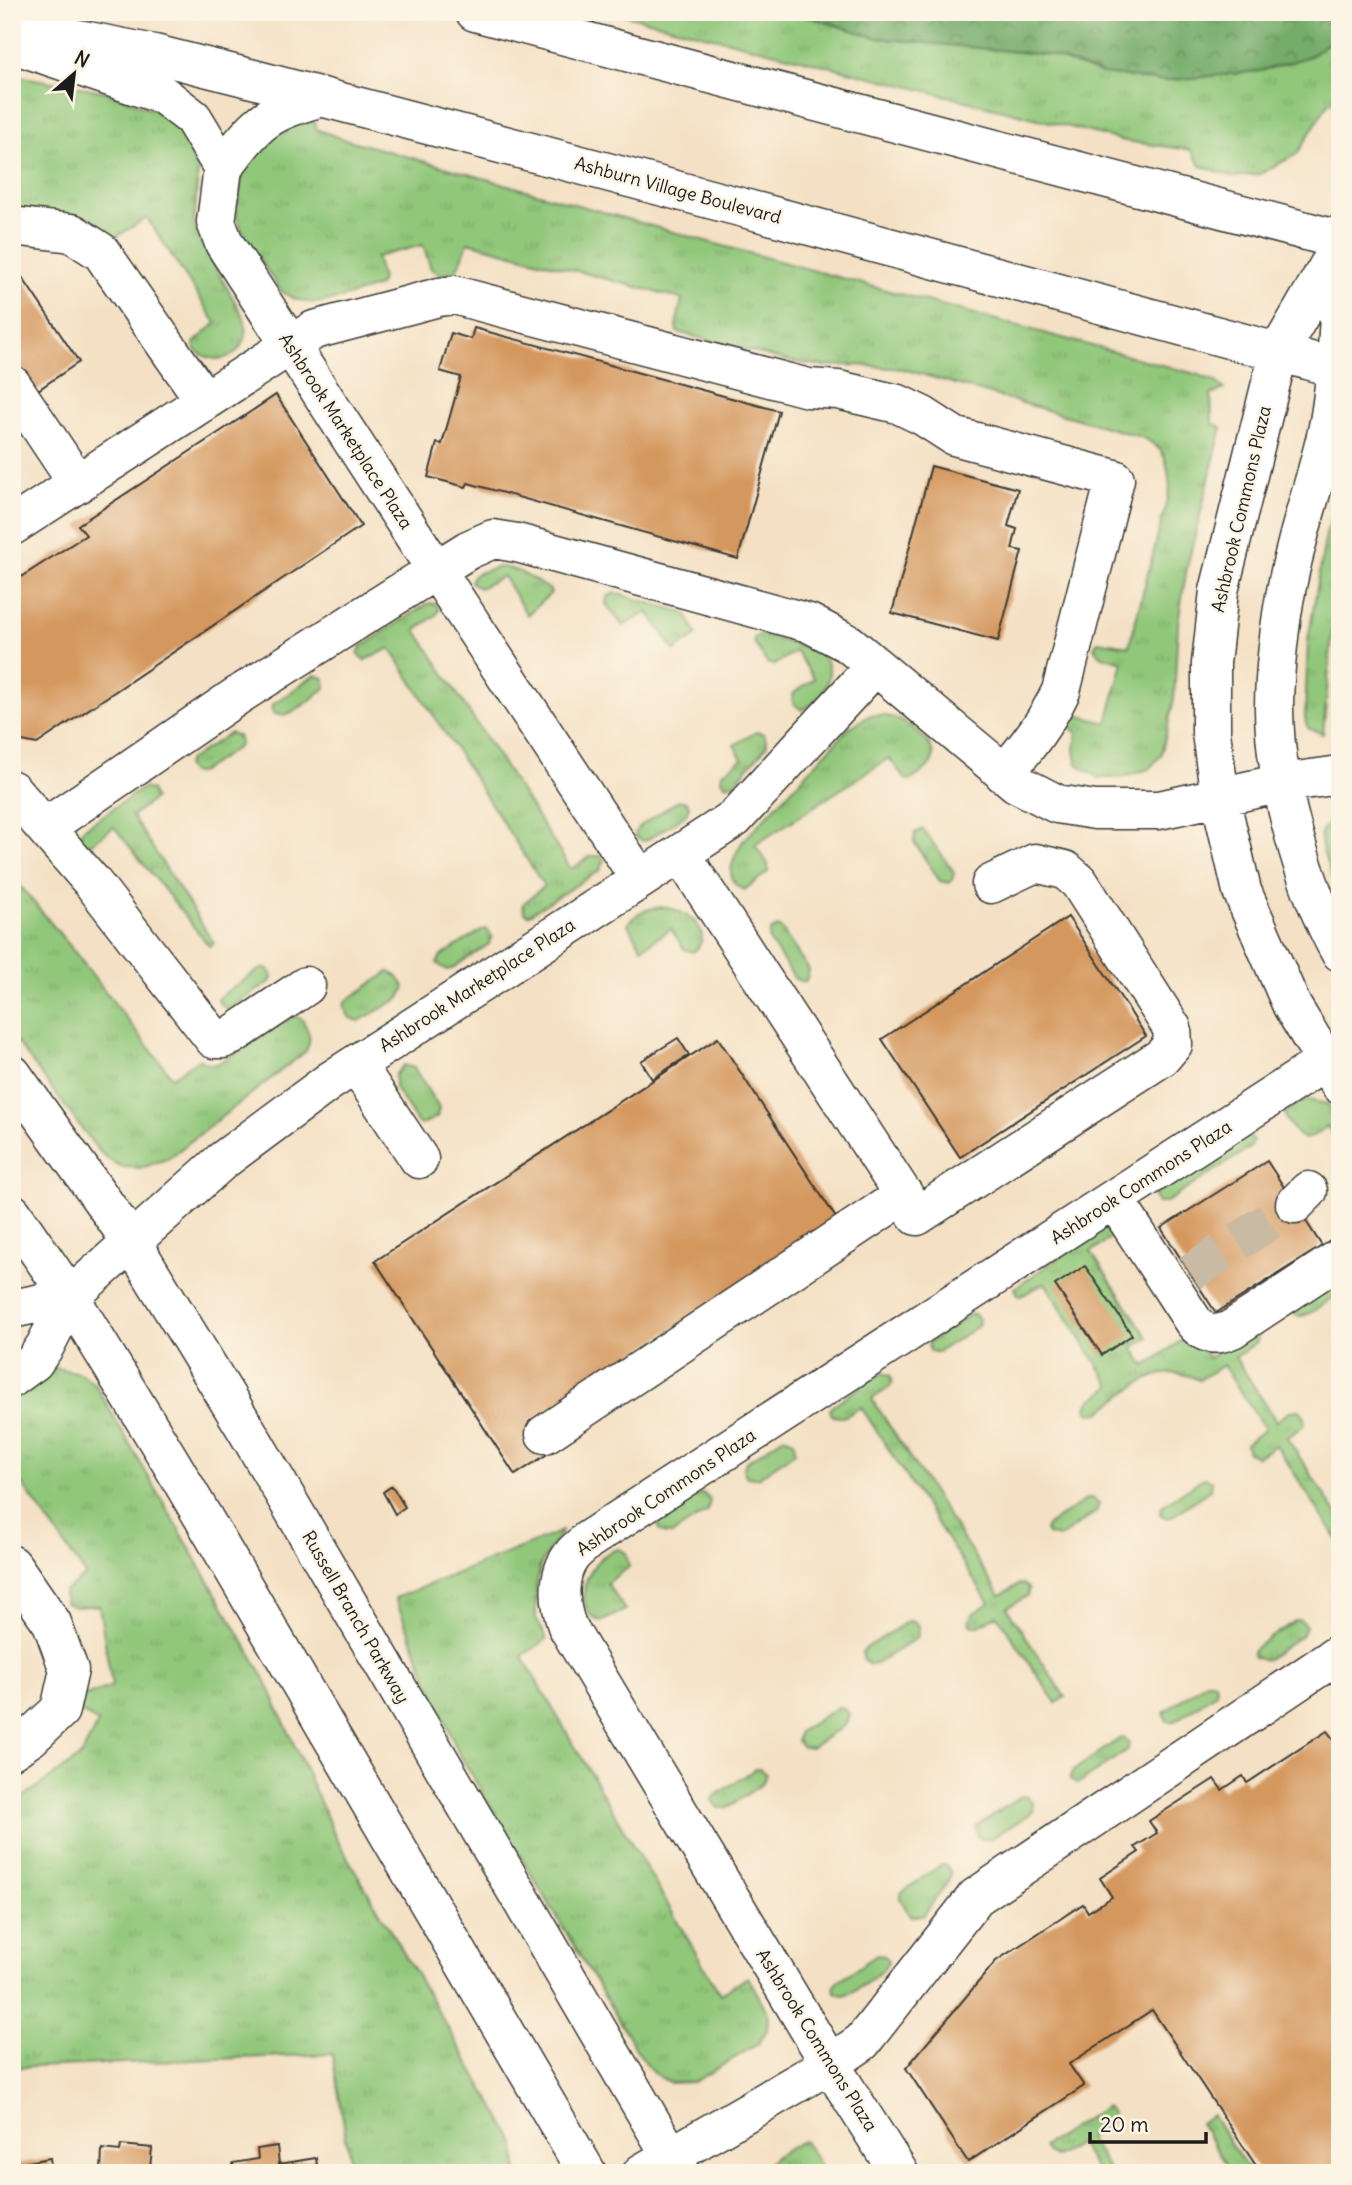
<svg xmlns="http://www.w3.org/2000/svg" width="1352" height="2185" viewBox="0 0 1352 2185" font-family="Delius,sans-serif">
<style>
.grass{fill:url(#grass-tufts);stroke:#56724b;stroke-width:2}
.forest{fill:url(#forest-crowns);stroke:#486443;stroke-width:2}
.building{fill:#d4975d}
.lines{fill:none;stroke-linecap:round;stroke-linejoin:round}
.minor-tunnel{stroke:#c9baa3;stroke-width:38;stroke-dasharray:38 19;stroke-linecap:butt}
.minor-casing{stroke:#3c3a35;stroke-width:41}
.major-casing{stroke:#3c3a35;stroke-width:41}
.minor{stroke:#fff;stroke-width:38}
.major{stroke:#fff;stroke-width:38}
.labels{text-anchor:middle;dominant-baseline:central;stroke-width:5;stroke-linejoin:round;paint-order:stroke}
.street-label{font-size:18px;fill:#1c1c1c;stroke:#fcf5e5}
</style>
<defs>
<pattern id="grass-tufts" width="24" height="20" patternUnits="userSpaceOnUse" patternTransform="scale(1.75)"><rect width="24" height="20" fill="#91c77a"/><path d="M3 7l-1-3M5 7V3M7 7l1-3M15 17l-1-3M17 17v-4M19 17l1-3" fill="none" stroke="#7caa69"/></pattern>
<pattern id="forest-crowns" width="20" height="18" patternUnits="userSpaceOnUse" patternTransform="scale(1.75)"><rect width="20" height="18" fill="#74ac6a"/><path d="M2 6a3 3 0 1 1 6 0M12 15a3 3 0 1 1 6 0" fill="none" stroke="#5e8b56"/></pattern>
</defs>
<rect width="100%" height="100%" fill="#fcf5e5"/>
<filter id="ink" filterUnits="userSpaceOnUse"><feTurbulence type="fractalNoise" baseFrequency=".0143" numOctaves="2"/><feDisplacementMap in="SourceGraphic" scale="14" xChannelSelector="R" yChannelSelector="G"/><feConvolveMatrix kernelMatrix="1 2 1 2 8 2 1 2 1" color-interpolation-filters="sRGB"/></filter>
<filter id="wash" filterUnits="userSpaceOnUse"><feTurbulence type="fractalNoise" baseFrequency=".00686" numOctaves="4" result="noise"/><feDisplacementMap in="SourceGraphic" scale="28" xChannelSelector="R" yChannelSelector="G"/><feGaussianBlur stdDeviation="1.57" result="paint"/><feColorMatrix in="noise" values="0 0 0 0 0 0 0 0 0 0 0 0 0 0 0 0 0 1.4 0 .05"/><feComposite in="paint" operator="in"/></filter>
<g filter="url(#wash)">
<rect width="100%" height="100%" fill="#f4e1c5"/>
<!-- grass -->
<path class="grass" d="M613,12H793L878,38L1050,55L1103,74L1161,81L1260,71L1310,56L1340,34V104L1329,102L1297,154L1260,174L1234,177L1201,166L1191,150L1125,141Z
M12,75L108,92L173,118L198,169L194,224L198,237L244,318C253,350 222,372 195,350L194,343L216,323L147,218L114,238L105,240L12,212Z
M294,121L316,123V129L340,138C477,175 612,216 749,253C899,293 1049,333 1199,375L1215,381L1224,389L1211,395L1212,423L1222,427L1187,567L1178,623L1174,699L1161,755L1149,769L1121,778H1099L1077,764L1075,749L1077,733L1067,726L1071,718L1080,716L1107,723L1123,662C1113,659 1100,658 1094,648L1098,641L1129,646L1170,489C1168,463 1167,448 1141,437L903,369L856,365L824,366L788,361L677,332L676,325L682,299L468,242C461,261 457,286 431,269L423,245L376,257L382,280L379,286C347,295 311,315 281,291L244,236L237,217V205L244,165L256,142Z
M1340,490V601L1334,614L1323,734L1308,728L1305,718L1308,640L1326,534Z
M499,567C517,567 533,580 549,589L551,593L527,615L503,576L480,588L475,586L471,582L472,577L478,573Z
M615,593L682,612L687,615L697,635L675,651L648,612L623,626L606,604L607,597Z
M432,603L437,605L439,610L436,615L416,630L571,869L591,856H601L604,861L600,870L528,915L524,912L523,904L544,886L390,648L364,661L358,654L361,647L427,604Z
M760,634L818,652C841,669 824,700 802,710L793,703L792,698L794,693L814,679L796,651L774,665L767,663L754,643V638Z
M315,675L324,678L326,686L323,690C311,698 288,722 273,713L272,705Z
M871,715C879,715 886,715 894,718C908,722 939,744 932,761C929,769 918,775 911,780L905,779L889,758L755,845L768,864V872L744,890C722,881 733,857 743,841L850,727Z
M756,732L764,734L767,743L766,747L734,783L726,785L721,780L722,773L742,759L734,745Z
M230,733L238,736L240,744L238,747L199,773H191L186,766L189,760Z
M143,788L151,790L154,799L132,816L214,943L209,946L114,827L92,843L88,845L81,841L79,836L82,830Z
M679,800L687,802L689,807L685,815L647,840L643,841L636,837L635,833L639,827Z
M1333,820L1340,826V894C1334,881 1318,846 1321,833C1323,827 1328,823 1333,820Z
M923,829L954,872L952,881L949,883L940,881L914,842L915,833Z
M12,876L69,945L172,1077L199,1059L206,1063L215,1065L294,1016L302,1019C308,1030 313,1038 306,1051L169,1158L141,1168L123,1167L110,1161L98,1150L12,1036Z
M664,907C685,909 718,933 693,952L684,949L671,929L642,948L628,924C637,911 650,908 664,907Z
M778,927L782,930L809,970L807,979L804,982L795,979L769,940L770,931Z
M486,929L492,936L489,944L451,969L446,970L437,963L441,956L482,930Z
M262,968L270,970L272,978L270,982L232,1007L228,1009L221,1005L218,1000L222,995Z
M389,972L397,976L405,987L400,998L359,1021L350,1018L344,1007L346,1001Z
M404,1065L414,1068L439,1108L437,1117L421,1125L417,1122L395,1088V1075Z
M1308,1100L1327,1104L1340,1116V1145L1327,1126C1311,1138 1304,1147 1291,1126C1286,1120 1284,1118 1286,1111L1299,1103Z
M1248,1135L1253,1140L1251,1147L1165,1203H1157L1154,1196L1157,1192L1243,1136Z
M1109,1225L1114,1234L1113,1236L1091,1252L1148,1338L1133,1347L1145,1366L1192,1333L1209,1358L1248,1331L1258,1335L1257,1342L1235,1357L1276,1421L1291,1411L1300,1410L1305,1417V1424L1287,1438L1340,1519V1544L1276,1445L1257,1457L1248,1452L1246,1444L1265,1429L1223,1365L1199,1380C1158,1359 1130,1391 1098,1413H1090L1087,1409L1089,1402L1111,1386L1045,1283L1021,1296L1018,1295L1015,1288L1104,1226Z
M1340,1275V1292C1328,1300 1298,1329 1290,1309Z
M974,1314L979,1319L978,1326L938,1352H930L928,1345L930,1341L969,1315Z
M55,1368L80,1373L95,1384L264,1677L336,1838L516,2144L517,2173H352L332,2054L12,2068V1805L81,1756L98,1723L73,1707L80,1698L112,1686L99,1605L75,1607L65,1603L64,1592L86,1575L12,1470V1391L35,1375Z
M882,1373L890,1375L892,1383L890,1387L872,1399L1000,1596L1018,1585L1023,1584L1029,1589L1027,1596L1007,1608L1065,1697L1056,1703L997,1615L979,1626H972L969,1623L971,1615L989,1603L861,1407C851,1412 844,1421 832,1415L830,1410L833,1405Z
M784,1437L794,1441L795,1452L757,1478L747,1477L743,1470L746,1462Z
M1207,1478L1212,1482L1211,1489L1171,1517L1166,1518L1160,1514L1162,1506L1202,1479Z
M703,1493L710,1500L708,1511L672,1534H665L659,1530L658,1522L661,1519L697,1495Z
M1092,1498L1099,1504L1096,1512L1059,1538L1047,1535L1045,1530L1048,1525L1087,1499Z
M562,1531L541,1564L536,1588V1618L547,1639L522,1656L720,1994L748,1977L768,2013L767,2030L758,2044L694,2082L670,2083L652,2072L634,2046L458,1752L395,1598Z
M620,1549L626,1553L629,1567L607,1583L625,1610L601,1622C567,1608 589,1552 620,1549Z
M1300,1620L1306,1626L1303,1634L1267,1659L1263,1660L1254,1657L1252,1652L1256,1647L1295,1621Z
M908,1621L915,1622L919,1628L917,1638L876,1664L869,1665L864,1660L862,1652L865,1649Z
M1206,1682H1214L1217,1686L1216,1693L1175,1721H1167L1164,1713L1167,1710Z
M838,1707L844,1708L849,1714L846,1724L811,1748L801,1747L797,1740L799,1732Z
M1124,1738L1129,1743L1128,1749L1081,1782L1076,1783L1070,1779L1073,1771L1119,1739Z
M755,1769H760L766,1774L763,1783L727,1808H718L712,1800L716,1795Z
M1022,1796L1028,1797L1033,1803V1811L1030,1814L990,1839H983L977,1836L976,1827L979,1824Z
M941,1865H946L951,1873L950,1878L923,1916H910L900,1898L901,1893Z
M877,1955L885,1956L888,1961C885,1971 857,1991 847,1994C841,1996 840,1994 835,1992L834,1986L838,1981Z
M1106,2106L1112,2114L1111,2120L1088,2137L1111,2173H1098L1079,2143L1056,2157C1049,2155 1047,2153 1043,2147Z
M1212,2115L1250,2173H1232L1200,2123Z
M804,2140L824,2173H759L776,2156Z"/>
<!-- forest -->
<path class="forest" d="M793,12H1340V34L1310,56L1260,71L1161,81L1103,74L1050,55L878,38Z"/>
<g id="blocks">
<!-- building -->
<path class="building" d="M16,268L79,362L32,394L12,365V270Z
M474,328L779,411L738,559L468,483L466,487L428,477L437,443L442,444L461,377L440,371L451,333L471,339Z
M276,395L361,526L37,744L12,739V583L86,535L78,525Z
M931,466L1018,489L1008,526L1017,529L1012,549L1022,551L998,641L892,613Z
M1068,917L1146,1036L960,1157L882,1039Z
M678,1038L689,1055L652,1079L641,1061Z
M718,1038L838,1221L529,1422L549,1453L515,1475L375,1261Z
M1267,1161L1322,1246L1216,1313L1161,1228Z
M1085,1266L1132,1335L1102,1355L1055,1285Z
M392,1486L405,1507L395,1514L383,1492Z
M1327,1731L1340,1748V2173H1261L1152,2010L1069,2064L1084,2086L968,2162L906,2068L996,1961L1083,1904L1088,1912L1112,1897L1100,1878L1139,1852L1135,1847L1157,1833L1149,1821L1214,1779L1222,1790L1243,1776L1247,1783Z
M121,2145L152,2148L150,2168L187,2171V2173H101L102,2149L120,2151Z
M277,2146L279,2164L316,2158L318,2173H234L233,2163L258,2159L257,2149Z
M50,2158L52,2173H19L17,2164Z"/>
</g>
</g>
<g filter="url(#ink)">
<use href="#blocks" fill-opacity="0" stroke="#3c3a35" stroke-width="2"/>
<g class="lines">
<!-- minor-tunnel -->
<path class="minor-tunnel" d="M1190,1273L1295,1204"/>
<defs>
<path id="minor" d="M223,168L216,222L224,243L436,570L468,550L493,539L517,543L809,623L849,644L1016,783L1057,804L1095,810H1159L1282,783L1340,775
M12,226L72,233L101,252L205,401
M1340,246L1279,351L1219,591L1211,663V733L1220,797L1242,891L1292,1006L1340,1085
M1340,300C1337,344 1336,389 1327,432C1315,484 1297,534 1287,586C1280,620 1274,674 1274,708C1274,781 1304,888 1340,952
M12,385L78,484
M12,526L314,330L439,297L454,295L808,388L838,390L898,404L923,416L954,436L1115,479L1061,691C1046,723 1026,748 1004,774
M12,790L92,882L214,1039H223L231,1036L306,986
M46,827L237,696L436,570L640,879
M681,854L917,1216L1162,1057L1173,1044L1172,1028L1079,882L1065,870L1035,863L991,884
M356,1064L419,1159
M1114,1199L1193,1321C1204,1335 1215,1337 1232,1329L1340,1258
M1295,1204L1308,1191
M12,1309L70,1297
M12,1378L34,1362L45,1346L70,1297L222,1161L330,1081L735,818L875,666
M545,1434L904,1195
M12,1565L52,1623L69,1670L60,1710L30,1738L12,1750
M642,2173L830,2064L862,2042L976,1897L1340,1653
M899,2173L830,2064L567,1626C559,1604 556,1575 572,1555C576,1550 583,1545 588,1540L1340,1052"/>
<path id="major" d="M475,12L1340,240
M12,26L154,54L253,79L740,207L1340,369
M28,49L163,95L193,118L223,168C257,122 267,111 323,97
M12,1074L131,1241L246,1429L681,2173
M12,1213L70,1297L173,1466L587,2173"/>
</defs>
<!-- minor casing -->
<use href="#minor" class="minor-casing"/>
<!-- major casing -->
<use href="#major" class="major-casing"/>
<!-- minor -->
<use href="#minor" class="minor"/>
<!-- major -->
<use href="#major" class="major"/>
</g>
</g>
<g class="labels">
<!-- street labels -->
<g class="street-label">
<text transform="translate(678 190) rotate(15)">Ashburn Village Boulevard</text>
<text transform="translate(346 431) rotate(57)">Ashbrook Marketplace Plaza</text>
<text transform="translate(1241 509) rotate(-77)">Ashbrook Commons Plaza</text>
<text transform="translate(477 985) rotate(-33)">Ashbrook Marketplace Plaza</text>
<text transform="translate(1141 1182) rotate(-33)">Ashbrook Commons Plaza</text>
<text transform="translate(666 1492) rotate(-34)">Ashbrook Commons Plaza</text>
<text transform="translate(356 1617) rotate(60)">Russell Branch Parkway</text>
<text transform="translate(817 2040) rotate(58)">Ashbrook Commons Plaza</text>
</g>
</g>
<!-- margin -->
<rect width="1352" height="2185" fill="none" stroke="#fcf5e5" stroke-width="42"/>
<!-- north arrow -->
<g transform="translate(74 74) rotate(28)" stroke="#fcf5e5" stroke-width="5" paint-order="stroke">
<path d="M0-5L12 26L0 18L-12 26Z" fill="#1c1c1c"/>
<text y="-10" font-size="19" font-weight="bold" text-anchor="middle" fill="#1c1c1c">N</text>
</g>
<!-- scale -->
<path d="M1090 2132v10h116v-10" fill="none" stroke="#1c1c1c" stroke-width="3.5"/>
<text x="1100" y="2132" font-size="21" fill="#1c1c1c" stroke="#fcf5e5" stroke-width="5" paint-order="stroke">20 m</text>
</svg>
